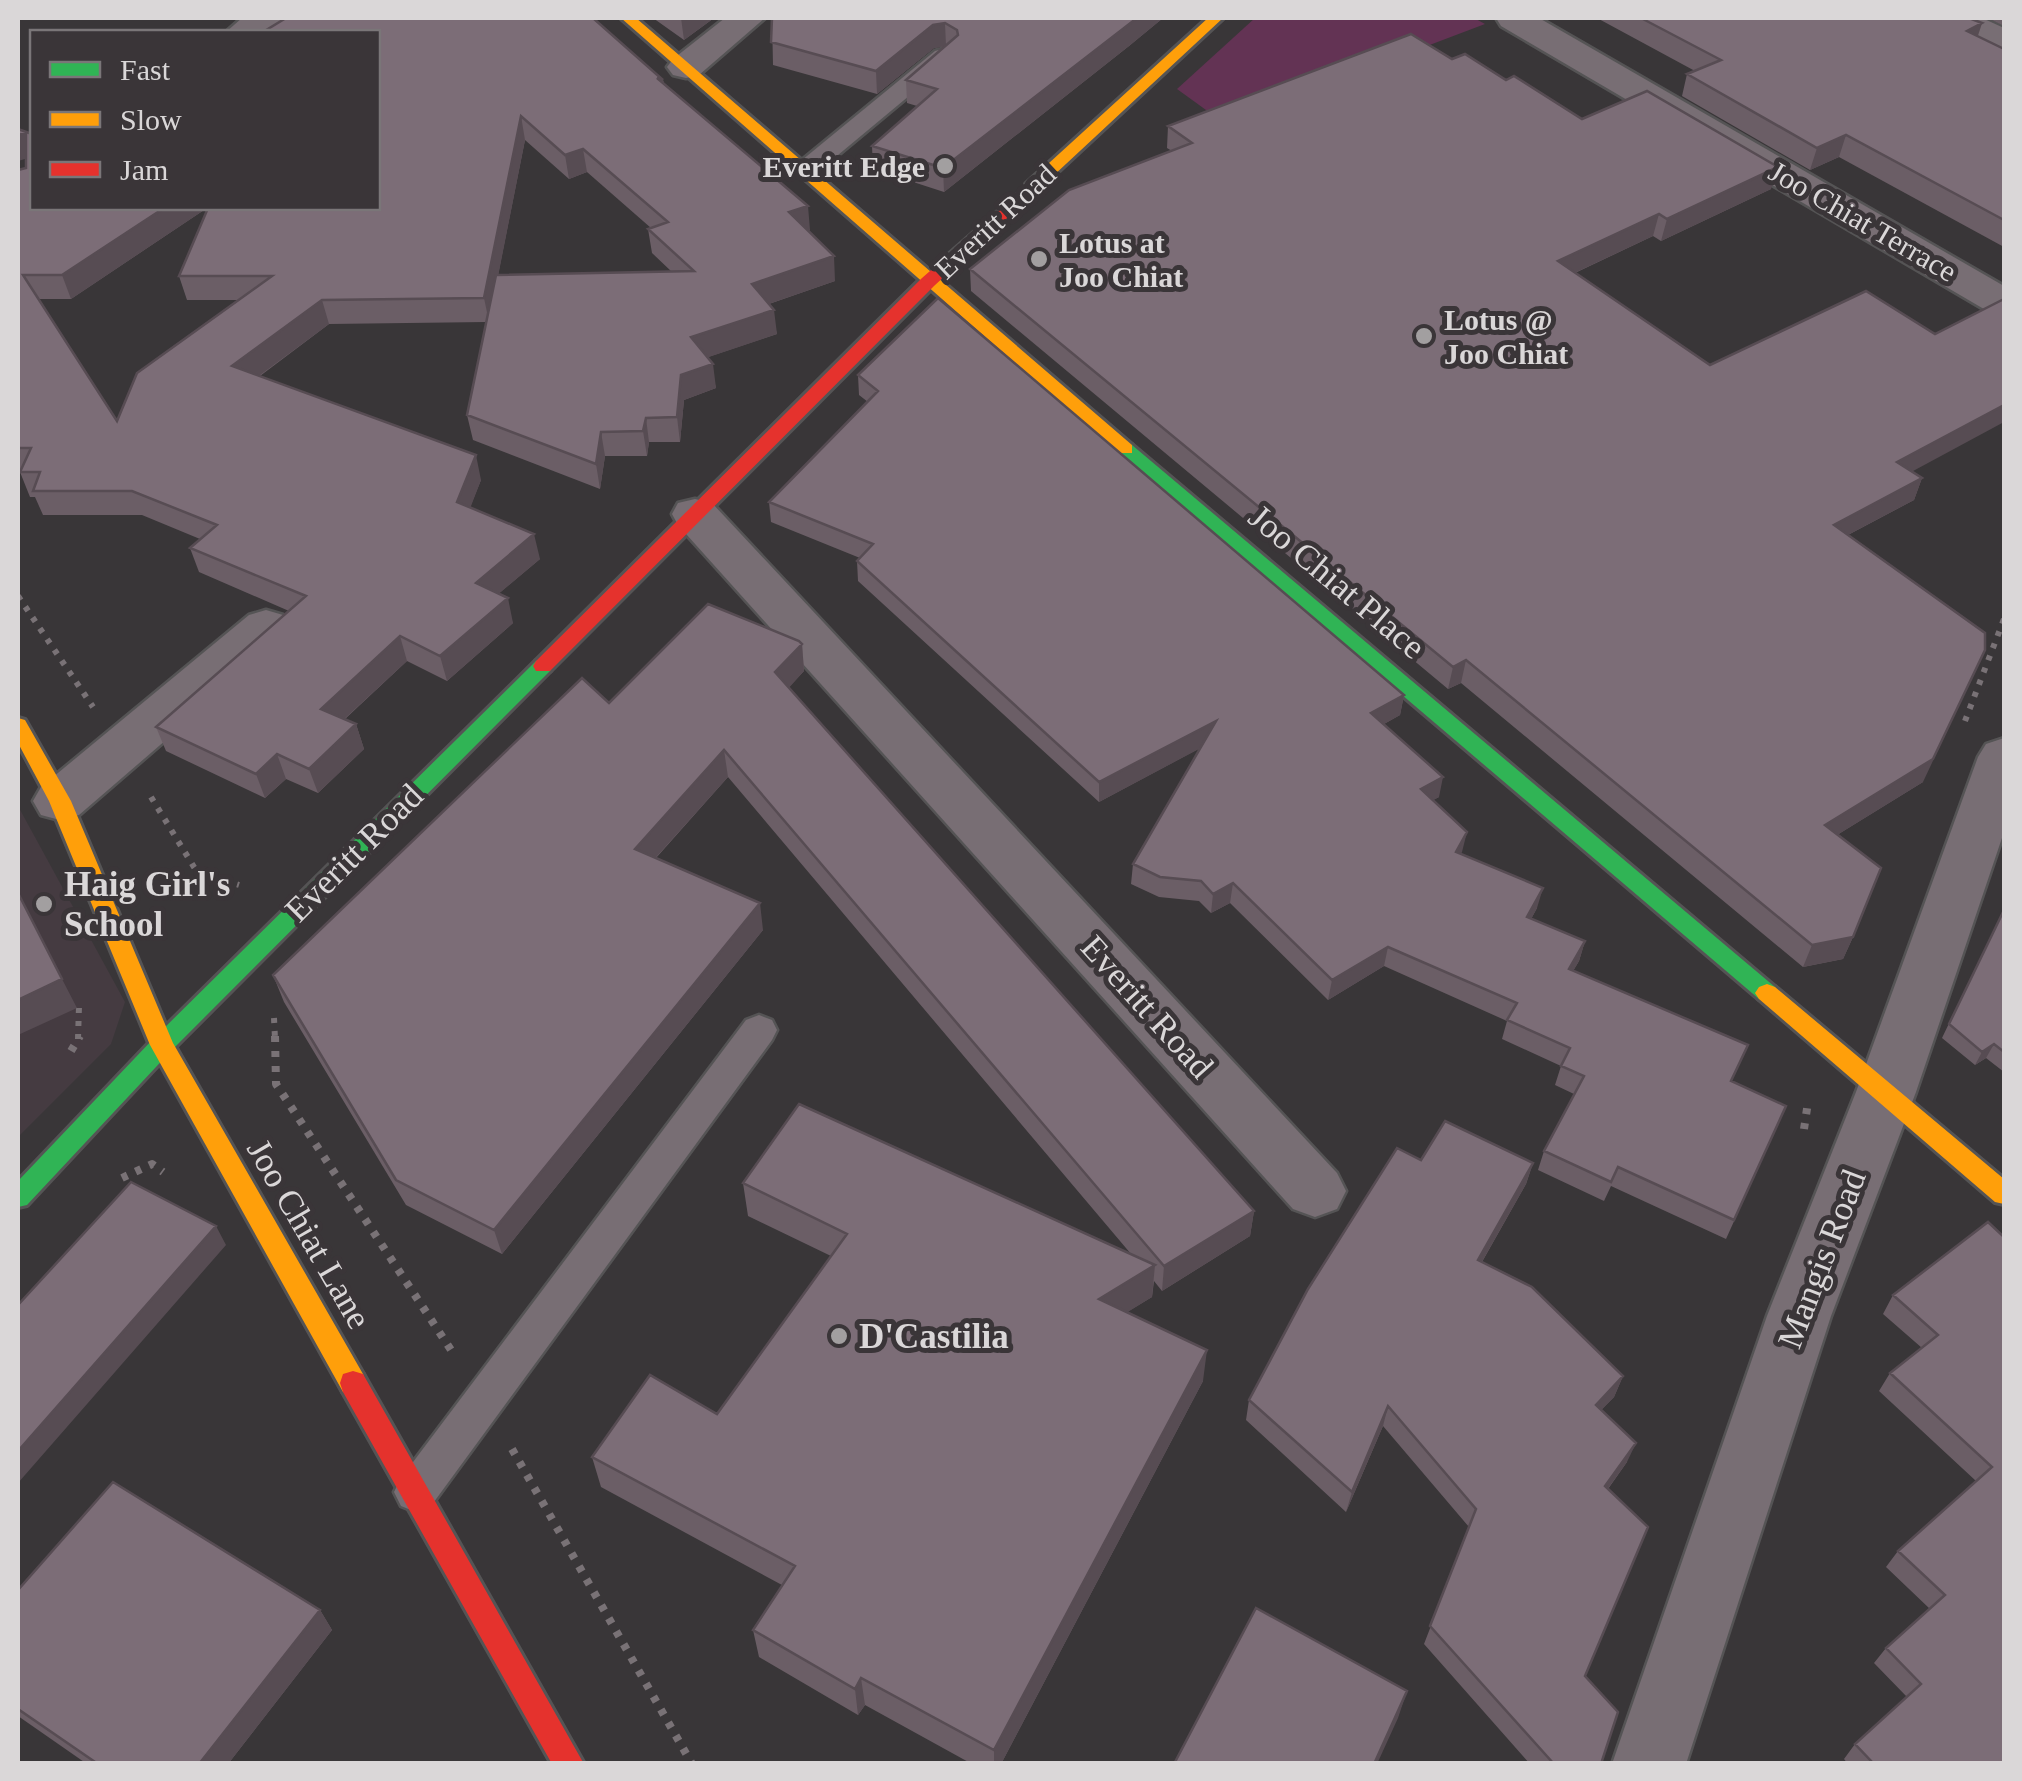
<svg xmlns="http://www.w3.org/2000/svg" width="2022" height="1781" viewBox="0 0 2022 1781" font-family="Georgia,serif">
<style>
.built{fill:#453b41}
.green{fill:#633354}
.lines{fill:none;stroke-linecap:round;stroke-linejoin:round}
.lane-casing{stroke:#555455;stroke-width:5}
.street-casing{stroke:#555455;stroke-width:5}
.fast-casing{stroke:#555455;stroke-width:6}
.slow-casing{stroke:#555455;stroke-width:6}
.jam-casing{stroke:#555455;stroke-width:6}
.path-far1{stroke:#797276;stroke-width:6;stroke-dasharray:5 8;stroke-linecap:butt}
.path{stroke:#797276;stroke-width:8;stroke-dasharray:6 9;stroke-linecap:butt}
.lane{fill:#786e74;fill-rule:evenodd}
.street{fill:#786e74;fill-rule:evenodd}
.fast{fill:#30b455;fill-rule:evenodd}
.slow{fill:#ff9f0a;fill-rule:evenodd}
.jam{fill:#e5322d;fill-rule:evenodd}
.wall{fill:#6b5e66;fill-rule:evenodd}
.shaded-wall{fill:#574c53}
.building{fill:#7c6d77;stroke:#574c53;stroke-width:2.5}
.poi-dot{fill:#a29fa0;stroke:#3a3538;stroke-width:4}
.labels{text-anchor:middle;dominant-baseline:central;stroke-width:10;stroke-linejoin:round;paint-order:stroke}
.far-poi-label{font-size:30px;font-weight:bold;fill:#dad7d8;stroke:#3a3538;text-anchor:start}
.far-street-label{font-size:30px;fill:#dad7d8;stroke:#3a3538}
.street-label{font-size:35px;fill:#dad7d8;stroke:#3a3538}
.poi-label{font-size:35px;font-weight:bold;fill:#dad7d8;stroke:#3a3538;text-anchor:start}
</style>
<rect width="100%" height="100%" fill="#393638"/>
<!-- built -->
<path class="built" d="M18,806L125,1002L111,1044L18,1137Z"/>
<!-- green -->
<path class="green" d="M1255,18H1474L1485,24L1224,123L1177,89Z"/>
<g class="lines">
<defs>
<path id="lane" d="M943,49L955,56L951,61L814,175H796L792,170L796,165L935,51Z
M759,1015L772,1020L777,1030L772,1040L431,1506L416,1512L401,1506L394,1492L401,1478L746,1020Z"/>
<path id="street" d="M242,18H285L269,32H226Z
M725,18H765L699,75L686,78L673,75L667,67L673,59Z
M1496,18H1539L2004,286V316L1989,312L1501,26Z
M1937,18H1982L2004,28V53L1942,26Z
M695,499L712,503L1337,1173L1346,1191L1337,1209L1315,1217L1293,1209L678,525L672,514L678,503Z
M266,610L283,615L291,627L283,639L79,815L60,820L41,815L33,801L41,787L249,615Z
M2004,738V832L1916,1092L1831,1316L1686,1764H1612L1767,1316L1856,1092L1978,757L1986,744Z"/>
<path id="fast" d="M1125,443L1132,445L1775,987L1779,993L1775,999H1759L1118,453V445Z
M543,659L550,661L553,666L550,671L170,1052L27,1205L18,1207V1181L154,1038L536,661Z"/>
<path id="slow" d="M621,18H636L1132,445V453H1118Z
M1208,18H1223L1038,190H1026V184Z
M18,718L25,720L71,801L173,1043L363,1374L366,1383L363,1392L353,1395L343,1392L150,1045L49,801L18,743Z
M1767,984L1775,987L2004,1179V1204L1995,1202L1759,999L1755,993L1759,987Z"/>
<path id="jam" d="M1032,182L1038,184V190L934,286L550,671H536L533,666L536,661L922,278Z
M353,1371L363,1374L584,1764H552L343,1392L340,1383L343,1374Z"/>
</defs>
<!-- lane casing -->
<use href="#lane" class="lane-casing"/>
<!-- street casing -->
<use href="#street" class="street-casing"/>
<!-- fast casing -->
<use href="#fast" class="fast-casing"/>
<!-- slow casing -->
<use href="#slow" class="slow-casing"/>
<!-- jam casing -->
<use href="#jam" class="jam-casing"/>
<!-- path-far1 -->
<path class="path-far1" d="M18,596L93,707
M1965,721L2004,619
M151,797L197,872L239,885
M274,1018L275,1039
M78,1039L79,1006"/>
<!-- path -->
<path class="path" d="M275,1036L276,1084L453,1353
M71,1051L80,1036
M1804,1129L1808,1102
M122,1178L152,1164L163,1172
M512,1449L692,1764"/>
<!-- lane -->
<use href="#lane" class="lane"/>
<!-- street -->
<use href="#street" class="street"/>
<!-- fast -->
<use href="#fast" class="fast"/>
<!-- slow -->
<use href="#slow" class="slow"/>
<!-- jam -->
<use href="#jam" class="jam"/>
</g>
<!-- wall -->
<path class="wall" d="M653,18H714L684,40Z
M772,18H1163L1129,46L944,192L873,169L872,146L917,106L907,103L906,80L946,46L934,48L877,94L773,65Z
M1597,18H1969L1982,23L1978,36L2004,49V247L1839,157L1810,170L1682,96L1687,74L1695,71Z
M1988,18H2004V26Z
M378,32L663,80L664,83L810,230L808,231L835,281L769,304L777,334L708,357L716,388L684,400L680,442H649L647,456H605L600,489L473,440L467,415L486,322L329,324L260,376L481,480L470,507L540,559L498,594L513,623L447,681L407,661L345,719L356,724L364,749L318,793L286,779L265,798L166,751L156,727L289,611L199,572L190,548L200,539L142,515H43L35,497H30L20,472H18V170L26,168V159L18,129L207,208L71,299H38L117,421L238,300H187L179,276ZM525,140L569,179L587,172L651,228L648,229L652,253L672,272L498,275Z
M1452,59L1506,80L1582,119L1771,189L1661,241L1653,236L1575,273L1710,365L1922,478L1914,500L1848,535L1923,782L1837,835L1853,937L1843,959L1803,967L1461,683L1448,689L971,291L970,269L1172,151L1167,148L1168,126Z
M858,375L1404,695L1400,715L1384,724L1439,797L1433,800L1461,854L1537,908L1531,919L1585,941L1579,961L1573,971L1732,1082L1786,1106L1726,1239L1611,1186L1604,1201L1538,1170L1544,1151L1574,1094L1555,1085L1561,1066L1502,1039L1507,1021L1384,966L1328,1000L1230,903L1211,913L1199,901L1159,897L1131,884L1133,864L1200,748L1099,802L858,581L857,561L860,558L771,522L769,502L868,402L859,395Z
M802,644L804,671L788,688L1254,1211L1250,1236L1162,1291L1154,1281L1152,1297L1127,1312L1203,1381L1001,1764H972L865,1705L858,1715L759,1657L753,1630L782,1585L601,1487L592,1457L717,1414L831,1256L748,1216L743,1183L1131,1254L728,777L656,858L763,930L502,1254L406,1205L284,1002L273,975L609,703Z
M2004,909V1072L1986,1058L1975,1065L1942,1038Z
M1421,1160L1533,1163L1526,1184L1482,1262L1623,1376L1614,1397L1601,1410L1627,1462L1608,1489L1585,1676L1601,1764H1530L1424,1644L1469,1527L1383,1426L1346,1512L1246,1420L1249,1400Z
M1988,1222L2004,1764H1848L1844,1759L1855,1744L1907,1697L1874,1663L1886,1648L1930,1609L1886,1567L1898,1551L1976,1481L1879,1391L1890,1373L1922,1348L1883,1314L1893,1295Z
M18,1590L320,1610L332,1630L228,1764H87L18,1716Z"/>
<!-- shaded-wall -->
<path class="shaded-wall" d="M681,18H714L684,40Z
M1137,18H1163L1129,46L944,192L943,168Z
M945,23L946,46L934,48L877,94L876,71L933,25Z
M1982,23L1975,44L1967,31Z
M521,116L525,140L489,322L484,298Z
M26,133L32,157L18,161V135Z
M1846,135L1839,157L1810,170L1817,148Z
M583,149L587,172L569,179L565,155Z
M1778,167L1771,189L1661,241L1667,219Z
M808,206L810,230L791,236L789,212Z
M164,208H207L71,299L62,275Z
M1659,214L1653,236L1553,283L1558,261Z
M834,256L835,281L754,309L752,284Z
M322,300L329,324L240,390L232,366Z
M774,310L777,334L694,362L691,337Z
M713,364L716,388L684,400L680,442L677,417L681,375Z
M2004,405V422L1889,484L1897,462Z
M646,418L649,442L647,456L643,431Z
M601,432L605,456L600,489L596,464Z
M476,455L481,480L463,527L457,502Z
M1922,478L1914,500L1825,547L1834,525Z
M534,534L540,559L482,608L476,583Z
M508,598L513,623L447,681L440,656Z
M400,636L407,661L329,733L321,709Z
M802,644L804,671L778,700L775,672Z
M1985,650L1923,782L1816,848L1825,825Z
M1466,660L1461,683L1448,689L1453,667Z
M1404,695L1400,715L1368,733L1371,713Z
M1216,721L1214,741L1099,802V782Z
M356,724L364,749L318,793L309,769Z
M724,750L728,777L640,875L635,849Z
M277,754L286,779L265,798L256,774Z
M1443,777L1439,797L1417,809L1421,789Z
M1467,832L1462,852L1452,872L1456,852Z
M1233,883L1230,903L1211,913L1213,894Z
M1543,888L1537,908L1522,936L1527,917Z
M760,903L763,930L502,1254L494,1230Z
M1853,937L1843,959L1803,967L1812,945Z
M1585,941L1579,961L1563,988L1569,969Z
M1388,947L1384,966L1328,1000L1332,980Z
M62,979L77,1008L18,1035V1000Z
M1994,1044L1986,1058L1975,1065L1982,1052Z
M1533,1163L1526,1184L1471,1281L1478,1260Z
M1254,1211L1250,1236L1162,1291L1164,1266Z
M216,1226L226,1245L18,1483V1451Z
M1155,1265L1152,1297L1097,1331L1099,1299Z
M1207,1350L1203,1381L1001,1764H994V1750Z
M1623,1376L1614,1397L1587,1425L1596,1405Z
M1388,1406L1383,1426L1346,1512L1352,1492Z
M1636,1443L1627,1462L1596,1505L1605,1486Z
M320,1610L332,1630L228,1764H199Z
M861,1678L865,1705L858,1715L855,1689Z
M1407,1691L1398,1718L1377,1764H1374Z"/>
<!-- building -->
<path class="building" d="M286,18H593L663,80L657,78L808,206L789,212L834,256L752,284L774,310L691,337L713,364L681,375L677,417L646,418L643,431L601,432L596,464L467,415L496,275L694,271L648,229L668,222L583,149L565,155L521,116L484,298L322,300L232,366L476,455L457,502L534,534L476,583L508,598L440,656L400,636L321,709L356,724L309,769L277,754L256,774L156,727L306,596L190,548L217,525L132,491H33L40,472H20L31,448H18V170L26,168V133L18,135V129L32,134V208H164L62,275H23L117,421L137,373L272,276H179L208,208H378V32H263Z
M772,18H1137L943,168L872,146L937,89L906,80L958,35L957,30L945,23L933,25L876,71L771,42Z
M1641,18H1969L1982,23L1967,31L2004,49V220L1846,135L1817,148L1687,74L1721,60Z
M1411,34L1452,59L1465,54L1506,80L1514,76L1582,119L1647,91L1778,167L1667,219L1659,214L1558,261L1710,365L1866,291L1935,334L2004,299V405L1897,462L1922,478L1834,525L1985,633V650L1933,759L1825,825L1881,868L1853,937L1812,945L1466,660L1453,667L970,269L1069,190L1192,143L1168,126Z
M938,298L1404,695L1371,713L1443,777L1421,789L1467,832L1456,852L1543,888L1527,917L1585,941L1569,969L1748,1045L1731,1081L1786,1106L1734,1220L1618,1167L1611,1182L1544,1151L1584,1076L1561,1066L1570,1048L1507,1020L1517,1003L1388,947L1332,980L1233,883L1213,894L1201,881L1160,877L1133,864L1216,721L1099,782L857,561L873,544L769,502L878,391L858,375Z
M708,604L799,641L802,644L775,672L1254,1211L1164,1266L724,750L635,849L760,903L494,1230L396,1180L273,975L582,678L609,703Z
M18,893L62,979L18,1000Z
M2004,910V1052L1994,1044L1982,1052L1949,1024Z
M799,1104L1155,1265L1099,1299L1207,1350L994,1750L861,1678L855,1689L753,1630L795,1566L592,1457L650,1375L717,1414L847,1234L743,1183Z
M1445,1121L1533,1163L1478,1260L1532,1287L1623,1376L1596,1405L1636,1443L1605,1486L1648,1527L1585,1676L1618,1712L1601,1764H1554L1430,1626L1476,1509L1388,1406L1352,1492L1249,1400L1308,1289L1397,1148L1421,1160Z
M131,1182L216,1226L18,1451V1305Z
M1988,1222L2004,1237V1764H1874L1855,1744L1921,1684L1886,1648L1945,1595L1898,1551L1992,1467L1890,1373L1938,1335L1893,1295Z
M113,1482L320,1610L199,1764H98L18,1709V1590Z
M1256,1608L1407,1691L1374,1764H1174Z"/>
<!-- markers -->
<g class="poi-dot">
<circle cx="945" cy="166" r="10"/>
<circle cx="1039" cy="259" r="10"/>
<circle cx="1424" cy="336" r="10"/>
<circle cx="44" cy="904" r="10"/>
<circle cx="839" cy="1336" r="10"/>
</g>
<g class="labels">
<!-- far-poi labels -->
<g class="far-poi-label">
<text x="925" y="166" text-anchor="end">Everitt Edge</text>
<text x="1059" y="242">Lotus at<tspan x="1059" dy="34">Joo Chiat</tspan></text>
<text x="1444" y="319">Lotus @<tspan x="1444" dy="34">Joo Chiat</tspan></text>
</g>
<!-- far-street labels -->
<g class="far-street-label">
<text transform="translate(995 221) rotate(-43)">Everitt Road</text>
<text transform="translate(1863 221) rotate(30)">Joo Chiat Terrace</text>
</g>
<!-- street labels -->
<g class="street-label">
<text transform="translate(1337 582) rotate(40)">Joo Chiat Place</text>
<text transform="translate(354 853) rotate(-45)">Everitt Road</text>
<text transform="translate(1147 1007) rotate(48)">Everitt Road</text>
<text transform="translate(309 1234) rotate(60)">Joo Chiat Lane</text>
<text transform="translate(1822 1259) rotate(-69)">Mangis Road</text>
</g>
<!-- poi labels -->
<g class="poi-label">
<text x="64" y="884">Haig Girl's<tspan x="64" dy="40">School</tspan></text>
<text x="859" y="1336">D'Castilia</text>
</g>
</g>
<!-- border -->
<rect width="2022" height="1781" fill="none" stroke="#dad7d8" stroke-width="40"/>
<!-- legend -->
<rect x="30" y="30" width="350" height="180" fill="#3a3538" stroke="#7a7678" stroke-width="2.5"/>
<rect x="50" y="62" width="50" height="15" fill="#30b455" stroke="#7a7678" stroke-width="2.5"/>
<text x="120" y="80" font-size="30" fill="#dad7d8">Fast</text>
<rect x="50" y="112" width="50" height="15" fill="#ff9f0a" stroke="#7a7678" stroke-width="2.5"/>
<text x="120" y="130" font-size="30" fill="#dad7d8">Slow</text>
<rect x="50" y="162" width="50" height="15" fill="#e5322d" stroke="#7a7678" stroke-width="2.5"/>
<text x="120" y="180" font-size="30" fill="#dad7d8">Jam</text>
</svg>
